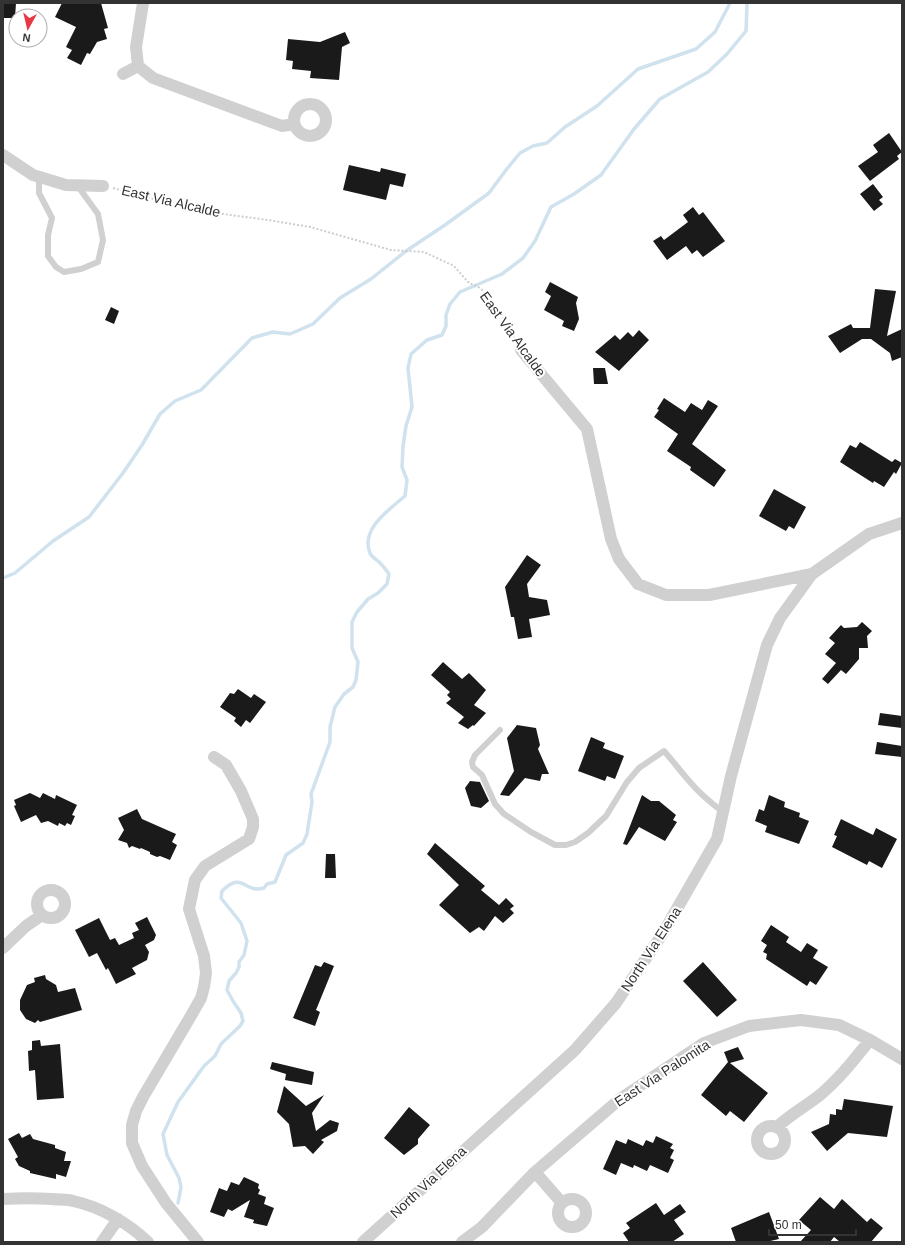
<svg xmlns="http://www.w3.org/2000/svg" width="905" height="1245" viewBox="0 0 905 1245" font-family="Arial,sans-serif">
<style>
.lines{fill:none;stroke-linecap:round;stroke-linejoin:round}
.stream{stroke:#cfe2ee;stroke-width:3.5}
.building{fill:#1a1a1a}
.path{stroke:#cdcdcd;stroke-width:2;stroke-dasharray:2 2;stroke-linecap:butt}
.service{stroke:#d0d0d0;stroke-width:6}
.minor{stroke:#d0d0d0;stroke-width:12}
.labels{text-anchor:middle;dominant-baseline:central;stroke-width:4;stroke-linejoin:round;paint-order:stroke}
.street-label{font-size:14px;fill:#333;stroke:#fff}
</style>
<rect width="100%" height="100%" fill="#fff"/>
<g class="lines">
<!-- stream -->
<path class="stream" d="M3,578L15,573L53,541L89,517L123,473L142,445L160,414L175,401L201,390L252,338L273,332L290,334L313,324L340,298L371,279L406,251L445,225L489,193L506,170L520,153L533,146L547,143L565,127L597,106L638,69L696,49L715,32L730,3
M178,1203L181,1187L179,1178L167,1155L163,1134L178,1102L204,1066L215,1056L221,1044L240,1026L243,1021L241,1013L233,1001L227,990L229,981L236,973L239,967V962L244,955L247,941L241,923L221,898L222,891C243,870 244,894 264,888L267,884L275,882L286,855L303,843L307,834L312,802L311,794L330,742V727L335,707L344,694L353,687L356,680L358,662L352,648V622L357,612L368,599L378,593L387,584L389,574C386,570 384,567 381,564C378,560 372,558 370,553C360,529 390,509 405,496L407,480L402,467L403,446L406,426L412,407L408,368L411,354L427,340L442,335L446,326V315L450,304L460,292L502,274L523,258L535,241L551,207L574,194L601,175L634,129L660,99L708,72L727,54L746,31L747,3"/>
</g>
<!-- building -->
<path class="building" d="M3,3H16L15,18H3Z
M62,3H101L108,28L104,29L107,39L97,42L90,54L87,53L81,65L67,58L72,50L66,47L76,27L55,17Z
M345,32L350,43L342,47L339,80L310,78L311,71L292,69L293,61L286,60L288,39L320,42Z
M889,133L902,152L897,156L899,159L870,181L858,166L878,152L873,145Z
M349,165L380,172L381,168L406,174L403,187L390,184L386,200L343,190Z
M873,184L883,197L879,200L883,204L874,211L860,194Z
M693,207L699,215L703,212L725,241L703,257L697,250L692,254L686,246L667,260L653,241L661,236L664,240L688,222L683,215Z
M550,282L578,297L576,303L579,319L574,331L562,326L564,321L544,310L551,296L545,292Z
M875,289L896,291L887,336L902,329V357L892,361L890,353L871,339H862L840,353L828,336L851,324L853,328H870Z
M111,307L119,311L114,324L105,320Z
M639,330L649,340L619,371L595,352L615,335L620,340L628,332L633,337Z
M593,368H605L608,384H594Z
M664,398L685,412L691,403L702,410L708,400L718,406L692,444L726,470L714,487L690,470L691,467L667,451L678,434L654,417L659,410L657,409Z
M860,442L892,462L895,459L902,463L896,474L894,472L884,487L874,481L873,483L840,462L850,445L856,448Z
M774,489L806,507L794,529L789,526L786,531L759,516Z
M527,555L541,565L527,584L529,597L547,600L550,615L529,619L532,637L518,639L514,617H511L505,587Z
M862,622L872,631L867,636L868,648H859V659L846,674L841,670L828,684L822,679L836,663L825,654L835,643L829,638L841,625L844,628L857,627Z
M443,662L462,679L469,673L486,690L474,705L486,713L474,726L473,725L468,729L458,723L464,717L446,703L451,699L447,695L450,692L431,675Z
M238,689L251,698L254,694L266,702L250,723L246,720L241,727L234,721L236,718L220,707L230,693L234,694Z
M880,713L902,716V728L878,725Z
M517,725L536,728L540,745L538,749L549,774H542L540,781L525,778L509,796L500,795L514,771L507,738Z
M591,737L605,743L603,748L624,756L615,779L607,776L605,781L578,771Z
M877,742L902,746V757L875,754Z
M470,781L480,782L489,801L481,808L471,806L465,788Z
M30,793L40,798L43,793L55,799L56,795L77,805L72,815L75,816L71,825L67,823L65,826L59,823L58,826L48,821L41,823L36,815L21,822L14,806L16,805L14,800Z
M642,795L651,801H659L676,815L673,820L677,822L665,841L639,827L627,845L623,844Z
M769,795L785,802L784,807L800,813L799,817L809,821L799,844L765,832L767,826L755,821L759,809L764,811Z
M137,809L142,819L176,834L172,842L177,845L170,860L160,856L157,857L150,854V852L141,848L140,849L132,846L129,848L127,843L118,840L124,830L118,818Z
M841,819L873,835L876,828L897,839L882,868L869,861L867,865L832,847L837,836L834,835Z
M435,843L485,886L481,890L499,905L506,898L514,906L510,909L514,913L503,923L495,916L484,931L479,927L470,933L439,905L459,885L427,854Z
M326,854H335L336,878H325Z
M147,917L156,935L154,940L145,945L149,952L147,960L132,968L136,974L116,984L108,968L106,970L97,953L89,957L75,930L99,918L110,940L115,938L119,945L134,938L132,933L139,930L135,923Z
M771,925L789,937L786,942L801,952L807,943L818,950L813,958L828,967L816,985L810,981L807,986L766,959L767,954L763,952L767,945L761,941Z
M324,962L334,966L316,1010L320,1012L315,1026L293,1018L315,965L321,967Z
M703,962L737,1000L717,1017L683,981Z
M45,975L46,979L56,985L58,992L75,988L82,1010L40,1022L38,1020L35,1023L26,1019L20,1010V1000L27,985L35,982L34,978Z
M40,1040L41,1046L60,1044L64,1098L37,1100L35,1070L29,1071L28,1051L32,1050V1041Z
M738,1047L744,1059L730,1063L768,1093L744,1122L730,1111L726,1116L701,1095L728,1062L724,1052Z
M272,1062L314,1072L312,1085L285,1080L286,1074L270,1069Z
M284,1086L306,1106L324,1095L312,1113L316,1131L330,1120L339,1123L337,1131L321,1140L324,1142L313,1154L305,1146L293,1147L289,1124L277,1112Z
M844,1099L893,1106L887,1137L848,1133L827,1151L811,1132L829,1124L830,1114L836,1115V1109L842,1110Z
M409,1107L430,1125L418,1139V1144L404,1155L384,1138Z
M19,1133L22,1138L30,1134L33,1139L55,1145V1148L66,1152L64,1161H71L66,1177L56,1174V1179L30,1173V1171L19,1166L15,1159L18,1157L8,1139Z
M656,1136L673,1144L670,1148L674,1150L670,1158L674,1160L668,1173L650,1165L647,1171L634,1165L633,1168L621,1163L616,1175L603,1169L616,1140L626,1144L628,1139L643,1146L646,1140L653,1143Z
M244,1177L259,1184L258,1188L260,1190L258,1194L266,1197L264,1204L274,1208L267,1226L253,1223L254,1220L244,1217L250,1200L232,1211L228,1209L224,1217L210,1212L219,1188L227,1191L231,1182L239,1185Z
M820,1197L834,1209L842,1199L867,1222L871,1218L883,1228L871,1242H840L834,1237L830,1242H800L811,1230L799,1220Z
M656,1203L664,1215L680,1204L686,1212L674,1220L684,1234L672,1242H629L623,1233L630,1228L626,1223Z
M769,1212L779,1239L766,1242H736L731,1228Z"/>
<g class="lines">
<!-- path -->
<path class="path" d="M113,188L193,210L268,220L310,227L391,250L424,252L454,266L469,283L477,286L486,293L516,340"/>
<!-- service -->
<path class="service" d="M39,177V193L52,218L48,235V256L56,267L64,272L81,269L98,262L103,240L98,214L77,185
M500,730L475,755L472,762L473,767L482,775L495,804L504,814L531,832L555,845H566L575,842L588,833L606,816L627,782L639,768L664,751C673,761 681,772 690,782C700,794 711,803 723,812"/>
<!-- minor -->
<path class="minor" d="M143,3L136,47L138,66L153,78L282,126L294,124
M123,74L138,66
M294 120a16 16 0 1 1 32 0a16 16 0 1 1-32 0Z
M3,155L33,175L66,185L103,186
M521,350L587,429L611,539L619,559L638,584L666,595H709L812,574
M37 904a14 14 0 1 1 28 0a14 14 0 1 1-28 0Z
M3,948L26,926L42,915
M757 1140a14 14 0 1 1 28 0a14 14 0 1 1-28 0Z
M777,1127C790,1115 806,1106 820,1095C839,1079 854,1060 870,1040
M535,1172L562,1203
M3,1199C20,1198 36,1198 52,1199C59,1200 67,1199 73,1201C101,1207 128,1223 148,1242
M558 1213a14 14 0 1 1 28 0a14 14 0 1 1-28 0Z
M102,1242L118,1219
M198,1242L166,1203L142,1166L132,1143V1125L136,1111L143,1097L192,1014L201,998L204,987L206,973L204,956L189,909L195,880L205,866L249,839L253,827V819L241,791L226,765L214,757
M363,1242L575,1050L616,1003L663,933L717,839L731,776L767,645L780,618L812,574L869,534L902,523
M462,1242L482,1227L535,1172L620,1099L704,1043L749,1026L801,1020L839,1025L870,1040L902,1059"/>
</g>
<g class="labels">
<!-- street labels -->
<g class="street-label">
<text transform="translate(171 201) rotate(13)">East Via Alcalde</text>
<text transform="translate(513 334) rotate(54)">East Via Alcalde</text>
<text transform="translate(651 949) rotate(-57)">North Via Elena</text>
<text transform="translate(662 1073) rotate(-33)">East Via Palomita</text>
<text transform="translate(428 1182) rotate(-43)">North Via Elena</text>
</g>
</g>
<!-- border -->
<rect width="905" height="1245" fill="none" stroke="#333333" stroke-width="8"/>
<!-- north arrow -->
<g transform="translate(28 28) rotate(188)"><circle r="19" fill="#ffffff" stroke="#adadad"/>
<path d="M0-3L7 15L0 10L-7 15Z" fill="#e63946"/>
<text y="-6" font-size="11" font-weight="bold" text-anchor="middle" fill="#333333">N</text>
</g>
<!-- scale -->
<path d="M769 1229v6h87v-6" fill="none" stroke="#333333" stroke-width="2"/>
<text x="775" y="1229" font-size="12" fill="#333333" stroke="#ffffff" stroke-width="3" paint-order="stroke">50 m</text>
</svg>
